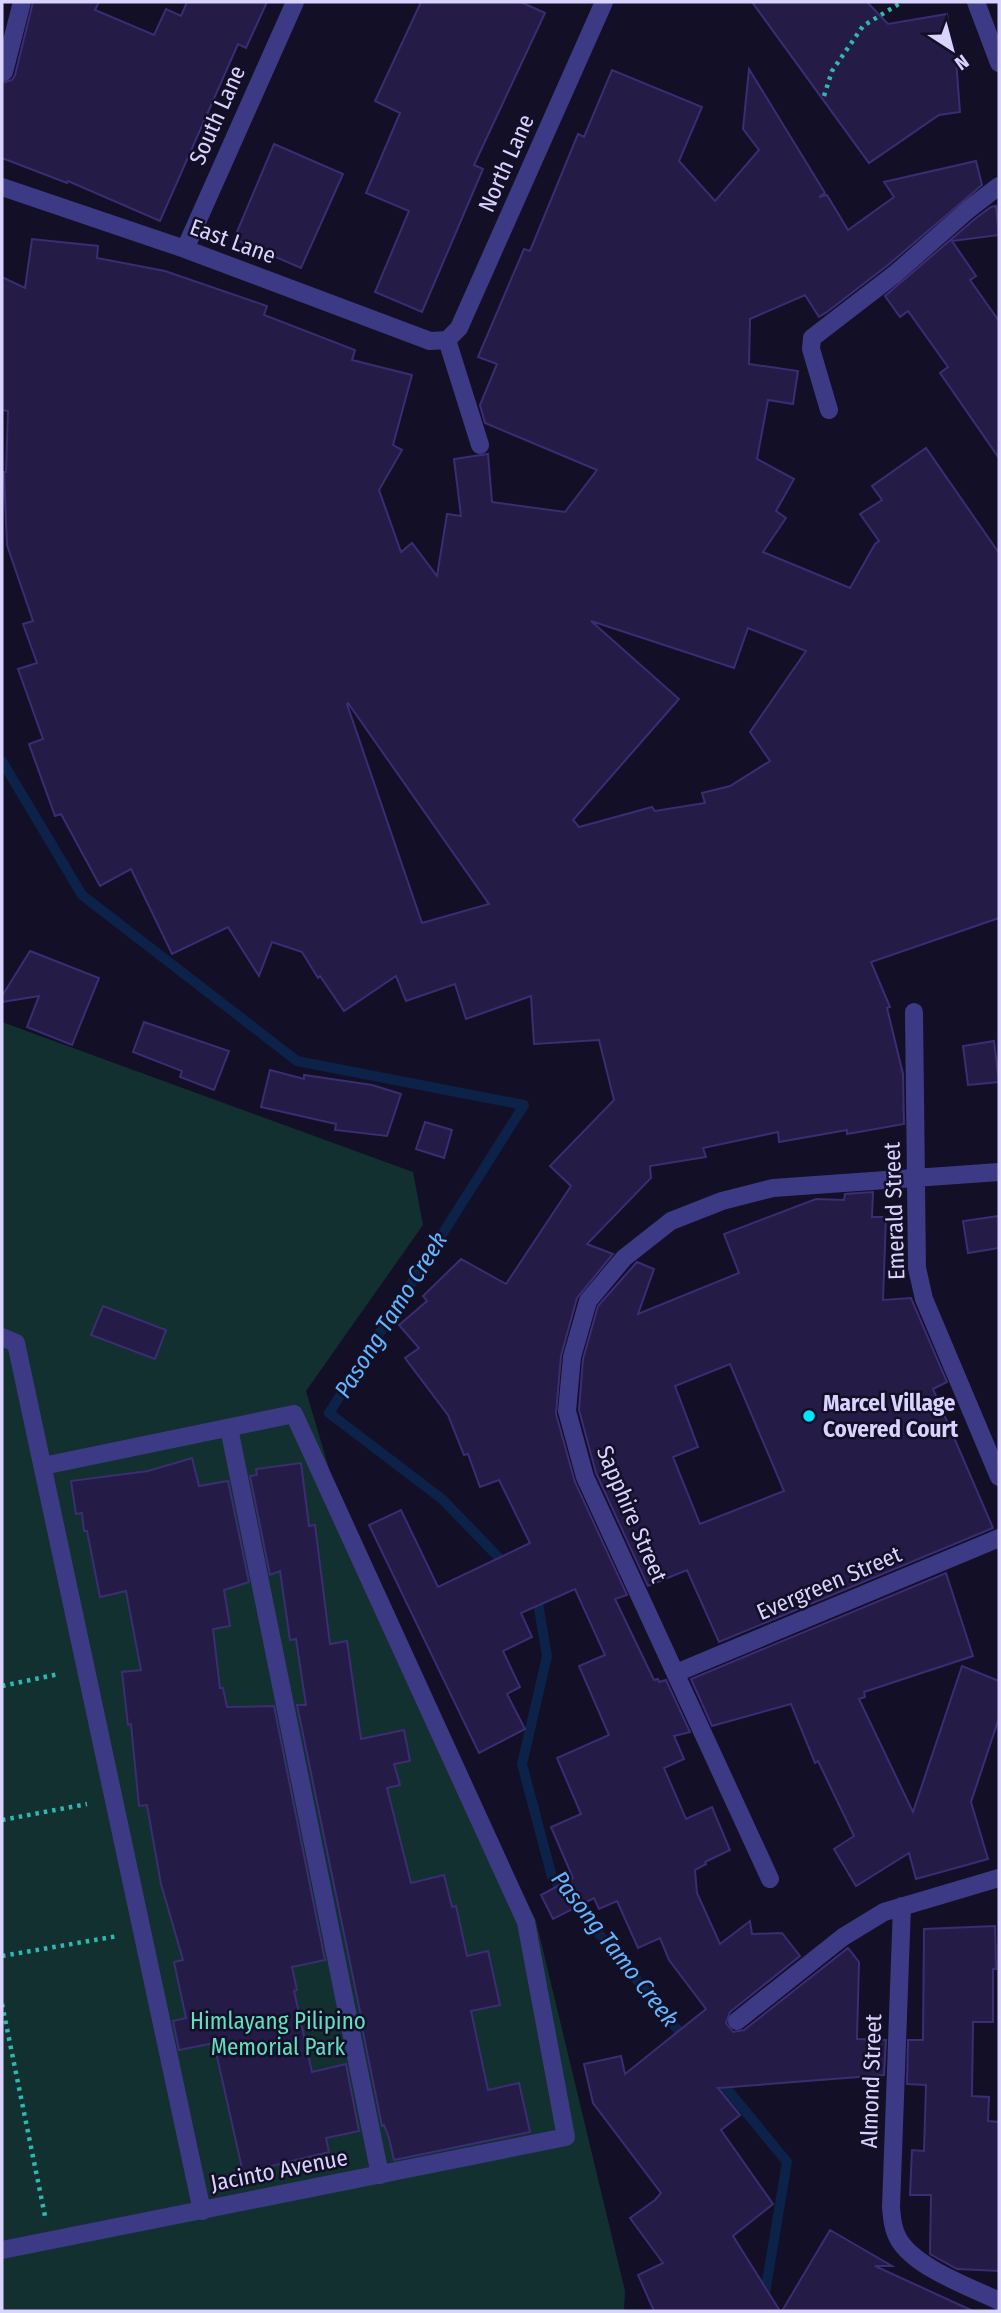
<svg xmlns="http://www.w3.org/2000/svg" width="1001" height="2313" viewBox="0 0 1001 2313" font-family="'Fira Sans Condensed',sans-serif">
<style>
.green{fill:#12302f}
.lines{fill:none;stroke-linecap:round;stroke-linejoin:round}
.stream{stroke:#0c2248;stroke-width:10}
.building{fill:#241b47;stroke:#3b2d73;stroke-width:2;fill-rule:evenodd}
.path{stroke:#2fb8b0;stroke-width:4.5;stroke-dasharray:3.5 5;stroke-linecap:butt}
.minor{stroke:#3d3a85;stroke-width:18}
.poi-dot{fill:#00e5ff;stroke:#130f26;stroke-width:2.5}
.labels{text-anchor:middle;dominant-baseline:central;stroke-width:5;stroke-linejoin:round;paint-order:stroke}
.street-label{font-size:23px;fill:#d9d4ff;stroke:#130f26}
.poi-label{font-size:23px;font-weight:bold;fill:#d9d4ff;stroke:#130f26;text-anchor:start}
.park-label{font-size:23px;fill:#5fe0c0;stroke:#130f26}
.water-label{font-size:24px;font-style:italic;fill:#62b6ff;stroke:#130f26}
</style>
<rect width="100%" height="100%" fill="#130f26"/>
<!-- green -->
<path class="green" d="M2,1022L413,1172L423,1225L306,1391L340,1506L389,1616L536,1921L625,2291L624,2311H2Z"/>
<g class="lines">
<!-- stream -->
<path class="stream" d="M2,761L82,895L297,1061L524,1105L329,1413L442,1499L508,1567
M534,1594L537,1597L547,1656L522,1764L552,1877L688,2042
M718,2078L787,2162L762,2311"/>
</g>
<!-- building -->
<path class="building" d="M33,2H99L95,10L154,35L166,9L181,16L187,2H267L246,48L238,44L160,221L68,181L67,183L2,158V83L12,80L15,75Z
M421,2H521L545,13L474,165L483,169L422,312L375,292L409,211L366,193L400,113L375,101Z
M752,2H867L888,24L947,14L952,47L955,46L960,112L939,115L869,163Z
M749,69L825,193L819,197L827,195L848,230L894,197L884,182L976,161L982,185L888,265L827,312L819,317L805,295L750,319L749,364L798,371L793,404L768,400L757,459L794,479L776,511L786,518L763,552L850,588L875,544L879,541L860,514L882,500L872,486L926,448L999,553V918L871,962L890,1007L887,1008L903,1074L904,1124L847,1134V1130L779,1142L778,1132L703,1148L706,1157L650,1166L651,1178L587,1244L613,1254L577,1298L561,1356L556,1414L575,1482L627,1595L615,1599L654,1680L658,1679L659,1682L666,1680L690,1732L674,1736L684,1759L664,1768L686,1819L712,1807L730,1850L705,1862L706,1864L695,1870L697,1893L720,1944L750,1921L752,1934L782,1933L800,1956L730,2012L726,2023L733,2032L744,2030L848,1948L859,1962L857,2039L886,2040L884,2075L718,2088L740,2115L721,2130L773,2204L733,2236L780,2311H654L638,2275L663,2263L630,2218L655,2200L661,2193L593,2103L584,2064L621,2056L625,2074L706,2009L669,1960L660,1938L638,1948L617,1901L599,1909L594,1898L553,1919L541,1895L573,1878L551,1827L581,1814L557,1758L609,1735L579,1666L605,1655L575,1589L521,1613L532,1637L503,1651L520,1687L507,1694L525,1729L479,1753L369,1525L401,1510L438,1587L530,1543L499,1480L480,1487L468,1454L464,1455L448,1415L405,1358L419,1348L399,1325L427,1301L423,1296L461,1259L506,1284L571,1186L550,1166L614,1100L599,1040L534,1044L531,996L466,1019L455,984L406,1001L396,976L344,1011L320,976L318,978L302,952L272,942L259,976L228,927L172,954L131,869L100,886L61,814L55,816L29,744L43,739L18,669L37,663L23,624L33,621L7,545L4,472H6L8,411L2,410V277L25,288L32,239L98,246L97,258L165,271L267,306L264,315L355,350L352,360L412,375L393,445L402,450L379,490L401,552L412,543L437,576L447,514L461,516L454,459L488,454L492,502L565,512L597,470L485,423L480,405L497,364L478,357L524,249L530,251L578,134L584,137L612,70L702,107L679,161L715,201L759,150L743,129ZM591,621L734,668L748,628L806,651L750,732L770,761L730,786L702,793L705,803L655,811L652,807L579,827L573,820L679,699ZM348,703L489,904L422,923L347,704Z
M274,144L343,174L301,268L234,239Z
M996,206L999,235L952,241L976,276L970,280L999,321V458L940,373L948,367L908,311L900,317L885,296L976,218L991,207Z
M30,951L99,978L72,1045L27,1027L39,996L2,1002V996Z
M144,1022L229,1051L214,1090L180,1077L182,1071L133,1052Z
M994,1041L999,1082L968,1085L963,1046Z
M270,1070L304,1079V1075L372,1085L401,1094L387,1136L335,1130L336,1124L261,1107Z
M425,1122L452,1130L444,1158L416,1149Z
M873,1192L872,1217H886L883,1300L911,1298L947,1382L933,1389L993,1528L719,1642L687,1570L648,1586L596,1473L579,1410L583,1359L598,1306L637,1262L654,1269L638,1314L739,1273L724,1234L816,1199L844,1200L845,1194ZM730,1364L784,1491L700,1524L673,1457L698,1447L675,1386Z
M999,1216V1248L968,1253L963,1221Z
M103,1306L166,1330L155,1359L91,1335Z
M192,1458L199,1486L228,1481L249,1582L224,1590L230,1626L213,1629L220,1688H223L227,1707L274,1706L325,1960L292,1967L297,1990L294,1991L312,2072L346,2064L359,2131L326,2138L329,2152L243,2173L214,2043L179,2050L173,2021L186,2018L174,1962L183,1960L161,1884L147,1805L139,1806L131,1724L128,1725L122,1672L141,1670L126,1591L100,1597L87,1531H84L82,1513L76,1514L71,1481L148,1471Z
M301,1463L309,1526L315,1525L330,1644L347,1641L361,1739L404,1730L410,1761L394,1764L400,1785L387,1788L411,1883L444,1875L452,1907L456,1906L467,1956L488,1951L500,2005L471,2011L488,2090L519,2083L530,2132L394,2160L389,2138L384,2125L382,2126L362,2027L363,2026L297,1705H306L296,1639L290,1640L280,1571L270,1575L250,1476L257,1475L256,1469Z
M946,1573L973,1656L864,1692L865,1697L859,1699L913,1812L962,1666L999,1681V1718L971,1802L988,1859L916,1879L909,1853L856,1886L834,1849L854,1836L818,1761L815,1763L791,1704L712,1726L691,1679Z
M995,1926L996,1969H993V2022H973L972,2096L989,2097L988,2121L999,2122V2271L957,2269L930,2254L931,2195H910L912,2150L924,2151L926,2085L907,2084L908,2040H923L924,1929Z
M830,2230L892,2266H875L973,2311H782Z"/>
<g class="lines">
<!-- path -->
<path class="path" d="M824,96L832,71L863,26L902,2
M2,1686L59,1674
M2,1820L87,1804
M2,1956L118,1936
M2,2004L45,2216"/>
<!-- minor -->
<path class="minor" d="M976,2L999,63
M4,72L22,2
M2,187L185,249L430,341L447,340
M185,249L295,2
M447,340L459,328L604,2
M447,340L480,445
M829,410L811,349L812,338L895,274L969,209L999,186
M914,1012L917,1268L924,1299L999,1477
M2,1337L16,1343L202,2211
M229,1428L380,2175
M676,1673L999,1538
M770,1879L585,1477L567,1411L572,1357L588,1301L624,1258L671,1221L722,1201L773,1188L999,1172
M902,1906L891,2207C892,2219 893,2230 899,2240C916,2268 970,2287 999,2301
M737,2021L843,1937L884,1912L999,1878
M2,2250L566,2137L526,1922L294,1414L43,1466"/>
</g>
<!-- markers -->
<circle class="poi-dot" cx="809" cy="1416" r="7"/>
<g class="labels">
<!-- street labels -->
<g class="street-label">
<text transform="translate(217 115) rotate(-66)">South Lane</text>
<text transform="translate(506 163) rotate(-66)">North Lane</text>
<text transform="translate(233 241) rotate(20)">East Lane</text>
<text transform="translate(894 1211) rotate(-92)">Emerald Street</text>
<text transform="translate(632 1514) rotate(67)">Sapphire Street</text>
<text transform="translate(829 1583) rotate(-23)">Evergreen Street</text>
<text transform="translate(871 2081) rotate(-88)">Almond Street</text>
<text transform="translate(279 2170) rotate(-11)">Jacinto Avenue</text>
</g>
<!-- poi labels -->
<g class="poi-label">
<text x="823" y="1403">Marcel Village<tspan x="823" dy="26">Covered Court</tspan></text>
</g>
<!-- park labels -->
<g class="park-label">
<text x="278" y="2021">Himlayang Pilipino<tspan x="278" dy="26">Memorial Park</tspan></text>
</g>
<!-- water labels -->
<g class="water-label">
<text transform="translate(391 1315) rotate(-58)">Pasong Tamo Creek</text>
<text transform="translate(615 1949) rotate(52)">Pasong Tamo Creek</text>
</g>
</g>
<!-- border -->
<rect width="1001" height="2313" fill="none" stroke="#d9d4ff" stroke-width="7"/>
<!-- north arrow -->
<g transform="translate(952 49) rotate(144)" stroke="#130f26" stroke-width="5" paint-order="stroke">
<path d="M0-5L12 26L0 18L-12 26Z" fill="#d9d4ff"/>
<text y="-10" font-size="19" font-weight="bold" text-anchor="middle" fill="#d9d4ff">N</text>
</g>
</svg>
